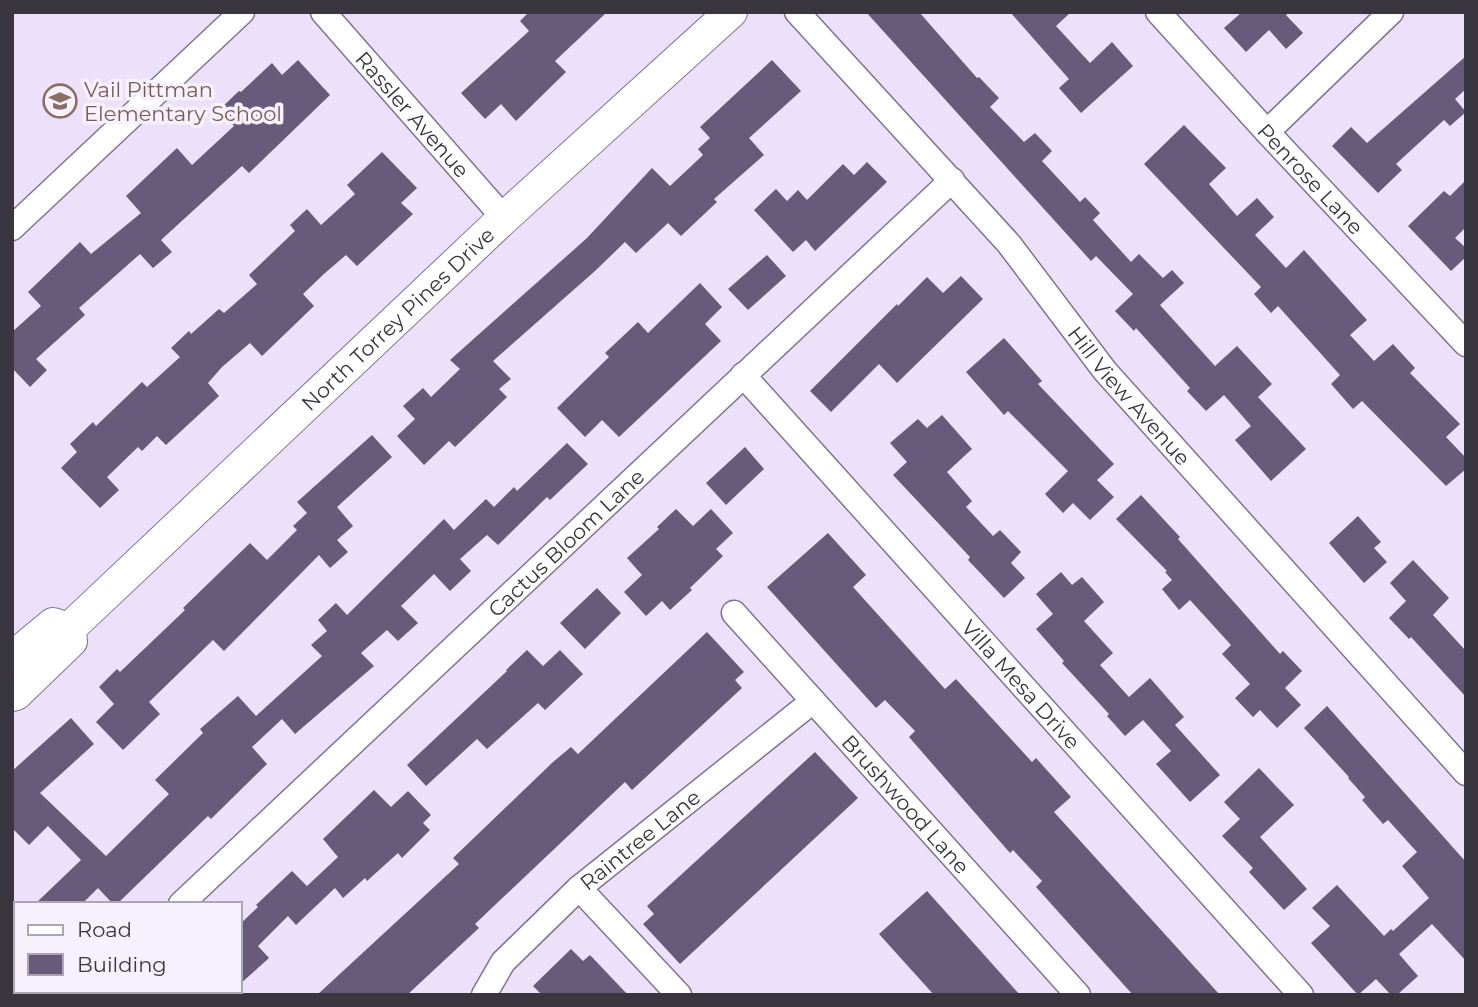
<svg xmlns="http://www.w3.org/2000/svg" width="1478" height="1007" viewBox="0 0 1478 1007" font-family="Montserrat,sans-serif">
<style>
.building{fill:#685a7a}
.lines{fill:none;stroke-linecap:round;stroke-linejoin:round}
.minor-casing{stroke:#7f758c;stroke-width:27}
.major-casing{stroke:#7f758c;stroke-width:34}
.minor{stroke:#fff;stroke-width:24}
.major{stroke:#fff;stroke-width:32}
.labels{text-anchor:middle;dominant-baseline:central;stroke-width:7;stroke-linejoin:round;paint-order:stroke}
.education-label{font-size:21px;fill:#785e54;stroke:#f6f1fc;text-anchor:start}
.street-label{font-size:21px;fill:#3a3640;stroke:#f6f1fc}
</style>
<rect width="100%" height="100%" fill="#ece0fb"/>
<!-- building -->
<path class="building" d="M529,12H607L555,61L566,72L516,121L501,104L485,119L461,93L529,31L520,21Z
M866,12H919L977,78L979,77L999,98L990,107L1024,142L1035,133L1052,151L1042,161L1080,202L1085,197L1100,213L1093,220L1131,262L1139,254L1163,278L1172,270L1184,283L1160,305L1215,366L1237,346L1272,384L1258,397L1306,449L1271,481L1235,440L1251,426L1224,395L1206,411L1187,391L1190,388L1136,328L1134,331L1115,311L1133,294L1096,256L1091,261Z
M1010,12H1071L1056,26L1090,63L1112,42L1133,66L1081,113L1059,88L1069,79Z
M1242,12H1289L1286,15L1303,33L1286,49L1269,30L1246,52L1224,28Z
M1466,56V89L1455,99L1466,112L1450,126L1444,120L1396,164L1402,170L1378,193L1332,146L1351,127L1367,143Z
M298,60L330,95L249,173L242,166L161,240L172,252L153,268L140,254L79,308L85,315L36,359L47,370L30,387L12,368V332L41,306L28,292L80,242L91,254L141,213L126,196L177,148L192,165L234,126L219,110L239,91L241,92L272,63L282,75Z
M772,60L801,91L749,138L764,155L714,199L717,202L681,236L668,223L636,253L625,242L595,271L493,361L511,379L499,389L507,397L455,447L449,441L424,465L397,436L415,419L403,406L423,388L431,397L460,369L450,360L587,238L652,168L670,186L703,155L698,149L710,138L700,127Z
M1184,125L1226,168L1209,184L1237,216L1257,198L1274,217L1255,235L1286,268L1304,250L1367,320L1350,335L1374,361L1393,344L1415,368L1410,373L1460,424L1446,437L1466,458V469L1446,486L1362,401L1353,409L1331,384L1340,375L1278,306L1271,313L1254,294L1261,287L1144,164Z
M382,152L417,188L401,203L413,214L357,266L346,255L325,273L303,294L314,306L262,356L250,343L222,367L208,383L219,396L166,445L157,436L142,451L138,447L107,477L119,490L100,508L61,468L77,452L70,444L93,422L96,426L142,382L147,387L180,357L171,348L189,331L191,334L219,309L224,313L257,284L249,275L295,231L290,225L307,209L321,225L355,194L347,185Z
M867,162L887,182L815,251L806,240L793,252L754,210L776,189L787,201L798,190L807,200L843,164L854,175Z
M1466,180V227L1455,238L1466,248V257L1451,271L1408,226L1444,191L1450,196Z
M767,255L786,276L748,310L728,289Z
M961,276L983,299L897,383L879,364L831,412L810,391L897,304L898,306L927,277L943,293Z
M700,283L722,307L705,324L721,341L619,437L602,420L585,437L557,408L609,357L605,353L638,322L648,333Z
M1004,338L1042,381L1038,384L1114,464L1097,480L1114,497L1090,520L1073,503L1063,513L1045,494L1068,471L1008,411L1004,415L966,372Z
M942,415L972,449L947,472L972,501L966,507L993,536L1000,530L1021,552L1011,563L1025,578L1004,598L968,560L970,557L893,475L907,462L890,443L918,419L927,428Z
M372,435L392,457L337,507L353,526L337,540L348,552L330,568L319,555L224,651L213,640L149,702L160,714L123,750L96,722L114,704L99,687L117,669L120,672L185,610L183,608L250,543L267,560L297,530L293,526L307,513L297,502Z
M567,443L588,464L550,500L547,497L498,545L487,535L460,559L471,571L450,591L434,574L401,606L418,623L398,641L387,630L361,653L374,666L295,734L282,719L252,747L267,764L211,819L208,816L117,904H113L98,888L82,904H35L81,860L48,826L29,845L12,828V771L71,718L94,744L40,793L106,856L169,794L155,780L203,733L200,729L238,696L256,716L322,656L311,645L327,631L318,620L336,603L347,615L444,519L454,530L486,499L494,507L514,487L517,491Z
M745,447L764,469L726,505L706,483Z
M1141,495L1180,537L1178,539L1280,654L1283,651L1302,671L1285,688L1301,705L1277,728L1260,710L1253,717L1235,698L1250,684L1222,654L1231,645L1190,600L1179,610L1162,589L1172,580L1165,572L1167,571L1116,519Z
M676,509L693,526L711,509L733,533L716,549L723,556L690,588L692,590L670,610L662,601L646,616L624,592L642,575L627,558L659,529L657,527Z
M1358,516L1381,542L1374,548L1387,562L1364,583L1329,543Z
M828,533L866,575L853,587L945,689L956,679L1032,762L1036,758L1071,797L1054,812L1220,995H1133L1036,887L1042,881L1013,850L1010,853L909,737L915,731L885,700L876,708L767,587Z
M1413,560L1449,598L1433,615L1466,651V697L1411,637L1409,639L1389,618L1406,601L1390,583Z
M1061,572L1072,585L1082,577L1104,602L1084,621L1113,653L1100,665L1129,697L1150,678L1184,717L1175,725L1220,775L1190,802L1156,764L1171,751L1143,720L1125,736L1107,716L1109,714L1062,663L1064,661L1036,629L1053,614L1036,594Z
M597,588L621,613L585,649L560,623Z
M707,632L744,672L735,680L742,688L700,727L632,790L625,782L475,924L479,928L407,995H317L459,864L453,858L553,762L571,747L578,754Z
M527,650L543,666L560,650L583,674L545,710L538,703L487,749L477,739L426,786L407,765L507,671L506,670Z
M1327,706L1466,862V961L1432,924L1399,954L1418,976L1397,995H1391L1376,979L1358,995L1311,943L1330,926L1312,908L1337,885L1384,936L1391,929L1393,931L1429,898L1402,866L1417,852L1388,820L1383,824L1362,800L1365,797L1348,778L1349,777L1304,728Z
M815,752L858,798L680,964L643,924L654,914L647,906Z
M1259,768L1294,805L1260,837L1307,889L1284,910L1249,872L1253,868L1222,836L1240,819L1224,802Z
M374,790L391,807L408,791L431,815L423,823L430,830L402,858L398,853L367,881L365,878L343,898L335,888L296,925L288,916L258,946L269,958L240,984V924L258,907L256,905L292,871L307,886L338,857L323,839Z
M927,891L1020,995H934L879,934Z
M571,949L583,961L590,955L628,995H542L533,986Z"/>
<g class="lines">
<defs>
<g id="minor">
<path id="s1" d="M323,12L504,218"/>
<path id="s2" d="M797,12L1009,244L1105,371L1466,773"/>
<path id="s3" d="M1158,12L1267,132L1466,344"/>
<path d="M1267,132L1391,12"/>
<path d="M12,228L242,12"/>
<path id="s4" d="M743,375L1301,995"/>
<path id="s5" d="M734,613L1078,995"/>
<path d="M579,888L679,995"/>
<path id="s6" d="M181,904L952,180"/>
<path d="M84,995L88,991"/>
<path id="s7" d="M484,995L503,962L579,888L813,701"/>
</g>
<g id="major">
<path id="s8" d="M69,629L504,218L731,12"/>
<path d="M12,658L53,624L69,629"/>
<path d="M12,695L16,694L71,641L69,629"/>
</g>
</defs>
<!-- minor casing -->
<use href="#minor" class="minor-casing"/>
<!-- major casing -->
<use href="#major" class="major-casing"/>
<!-- minor -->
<use href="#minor" class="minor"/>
<!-- major -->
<use href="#major" class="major"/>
</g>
<!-- icons -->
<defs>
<symbol id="school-ring" viewBox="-11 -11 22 22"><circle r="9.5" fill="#f6f1fc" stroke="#8d6e63" stroke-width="1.5"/><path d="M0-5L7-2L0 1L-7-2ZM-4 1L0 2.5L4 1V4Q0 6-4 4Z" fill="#8d6e63"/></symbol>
</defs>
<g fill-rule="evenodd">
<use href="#school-ring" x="41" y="82" width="38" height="38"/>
</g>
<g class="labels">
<!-- education labels -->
<g class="education-label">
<text x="84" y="89">Vail Pittman<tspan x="84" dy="24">Elementary School</tspan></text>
</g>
<!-- street labels -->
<g class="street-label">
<text stroke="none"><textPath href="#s1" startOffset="136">Rassler Avenue</textPath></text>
<text stroke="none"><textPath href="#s3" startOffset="226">Penrose Lane</textPath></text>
<text stroke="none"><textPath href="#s8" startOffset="452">North Torrey Pines Drive</textPath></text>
<text stroke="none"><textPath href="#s2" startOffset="508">Hill View Avenue</textPath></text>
<text stroke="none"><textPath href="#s6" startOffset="528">Cactus Bloom Lane</textPath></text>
<text stroke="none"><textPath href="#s4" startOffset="416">Villa Mesa Drive</textPath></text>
<text stroke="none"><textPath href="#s5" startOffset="257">Brushwood Lane</textPath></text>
<text stroke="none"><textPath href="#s7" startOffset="222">Raintree Lane</textPath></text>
</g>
</g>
<!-- border -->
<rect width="1478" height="1007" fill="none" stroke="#3a3640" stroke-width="28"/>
<!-- legend -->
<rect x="14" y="902" width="228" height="91" fill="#f6f1fc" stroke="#aba6b1" stroke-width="2"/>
<rect x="28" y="925" width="35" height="10" fill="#ffffff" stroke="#aba6b1" stroke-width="2"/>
<text x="77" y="937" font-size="21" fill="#3a3640">Road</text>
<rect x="28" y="954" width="35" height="21" fill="#685a7a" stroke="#aba6b1" stroke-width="2"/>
<text x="77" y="972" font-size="21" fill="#3a3640">Building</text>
</svg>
